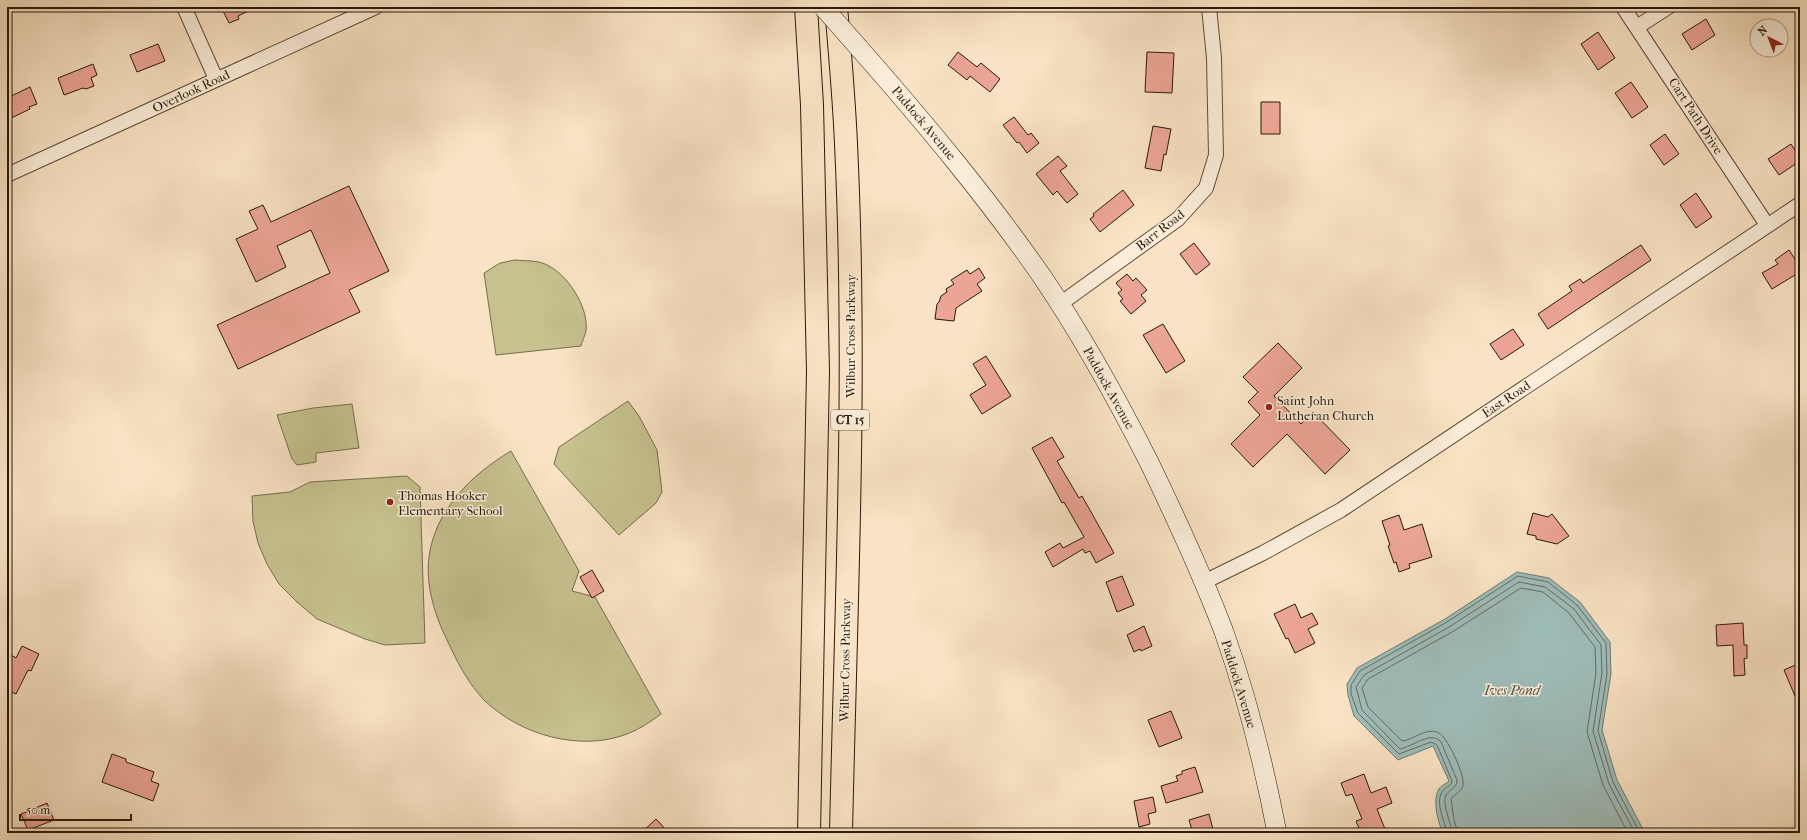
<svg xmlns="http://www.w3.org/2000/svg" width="1807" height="840" viewBox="0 0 1807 840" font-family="'IM FELL French Canon',serif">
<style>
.green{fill:#c6c18f;stroke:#786d4d}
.water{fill:#9ebdb9;stroke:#6f7b73}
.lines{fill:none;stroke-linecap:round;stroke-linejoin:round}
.shore{stroke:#646b62;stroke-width:1}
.building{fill:#eca595;stroke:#29190b}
.minor-casing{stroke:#5d4c39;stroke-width:16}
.secondary-casing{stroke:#29190b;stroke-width:20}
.motorway-casing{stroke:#29190b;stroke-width:24}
.minor{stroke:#fbedd9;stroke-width:14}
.secondary{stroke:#fbedd9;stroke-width:19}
.motorway{stroke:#f9e3c4;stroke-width:22}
.secondary-bridge-casing{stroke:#29190b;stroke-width:20;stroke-linecap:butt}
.secondary-bridge{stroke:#fbedd9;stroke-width:19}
.poi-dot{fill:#8f2418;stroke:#fbedd9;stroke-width:1.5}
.labels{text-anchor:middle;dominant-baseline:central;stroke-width:3;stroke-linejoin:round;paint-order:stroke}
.shield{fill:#fbedd9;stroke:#685949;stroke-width:1}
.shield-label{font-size:12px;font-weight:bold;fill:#29190b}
.street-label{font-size:13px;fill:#29190b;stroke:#fbedd9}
.poi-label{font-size:13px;fill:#29190b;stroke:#fbedd9;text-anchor:start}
.water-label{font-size:14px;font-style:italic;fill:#525248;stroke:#fbedd9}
</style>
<rect width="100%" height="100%" fill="#f9e3c4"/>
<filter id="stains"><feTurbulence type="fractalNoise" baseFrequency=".005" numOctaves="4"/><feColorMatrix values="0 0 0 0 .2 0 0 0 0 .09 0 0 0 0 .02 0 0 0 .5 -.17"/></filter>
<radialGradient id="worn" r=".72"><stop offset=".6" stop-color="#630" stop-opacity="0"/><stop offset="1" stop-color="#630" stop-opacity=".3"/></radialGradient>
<!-- green -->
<path class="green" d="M515,260C524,261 536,260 545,264C567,273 589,307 586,331C585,336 582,341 581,346L496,355L484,273L500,263Z
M628,401L639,416L657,450L662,492L656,503L619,535L554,464L559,447Z
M352,404L359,448L316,453V462L297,465L292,459L277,415L313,408Z
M511,451L579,571L572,591L595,597L661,714C650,722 640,729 627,734C580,752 520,735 484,700C469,684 458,664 449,644C436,619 425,586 429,557C435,510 472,474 511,451Z
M407,476L420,487L425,643L385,645L365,639L317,619L297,602L279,584L267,564L258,543L253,521L252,496L290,492L310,482Z"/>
<!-- water -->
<path class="water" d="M1517,572L1549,578L1580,602L1610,642L1611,674L1602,730L1617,780L1645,833H1443C1438,822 1432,800 1439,789C1440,786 1446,784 1449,781L1433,746L1398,760L1354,716L1348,695L1347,684L1357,668L1445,619Z"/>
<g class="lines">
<!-- shore -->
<path class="shore" d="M1447,833C1445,821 1435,804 1442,792C1445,787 1451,787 1452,781L1437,745L1431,742L1399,754L1358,713L1351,694V685L1360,671L1447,622L1518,576L1548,582L1577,605L1606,643L1607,674L1598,731L1613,782L1640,833
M1452,833C1451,822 1444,810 1445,798C1447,789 1457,790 1457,780L1441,742C1431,730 1412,747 1400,749L1362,710L1356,687L1364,675L1449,627L1519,582L1545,587L1574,609L1601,645L1602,673L1593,731L1609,784L1635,833
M1458,833L1454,820L1451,799C1455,794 1461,792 1463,785C1465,775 1447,735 1437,732C1425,728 1413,740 1402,741L1368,707L1362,688L1368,679L1452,632L1521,588L1543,592L1569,613L1595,647L1596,673L1587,732L1603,785L1628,833"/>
</g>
<!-- building -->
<path class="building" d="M221,7H257L238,16L239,19L229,23Z
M1706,19L1715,35L1692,50L1682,34Z
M1598,32L1615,58L1598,70L1581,44Z
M158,44L165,61L137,72L130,55Z
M958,52L977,67L981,63L1000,79L990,92L970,76L967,80L948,65Z
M1147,52L1174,53L1172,93L1145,92Z
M93,64L97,75L91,78L94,86L86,89L83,88L64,95L58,78Z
M1631,82L1648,107L1632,118L1615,93Z
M30,87L37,104L29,107L30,109L7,120V98Z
M1261,102H1280V134H1261Z
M1014,117L1028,135L1031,133L1039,143L1027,153L1019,142L1017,143L1003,125Z
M1153,126L1171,129L1166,155L1164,154L1161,171L1145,168Z
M1665,134L1679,154L1664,165L1650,145Z
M1791,144L1800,158V161L1779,175L1768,159Z
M1058,156L1067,166L1060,171L1078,194L1067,203L1057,191L1053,195L1036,174Z
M349,186L389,271L349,290L360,312L238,369L217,325L330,273L311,230L277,246L286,267L256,282L236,239L258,229L249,211L263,205L271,222Z
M1123,190L1134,205L1100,232L1090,219L1094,216L1093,214Z
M1696,193L1712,217L1696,228L1680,205Z
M1194,243L1210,264L1196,275L1180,254Z
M1641,245L1651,260L1548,329L1538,314L1572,291L1569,286L1580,279L1583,283Z
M1789,250L1800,267V272L1772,289L1762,273L1778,264L1775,260Z
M979,268L985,278L977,284L982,291L956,308L954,321L935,319L937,304L939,302L941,296L947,292L946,289L954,284L951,280L967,270L970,274Z
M1127,274L1133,281L1136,278L1147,290L1141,295L1146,301L1131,314L1120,301L1123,299L1118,293L1122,290L1116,283Z
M1163,324L1185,361L1166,373L1143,335Z
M1513,329L1524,345L1501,360L1490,344Z
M1278,343L1302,368L1274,396L1301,424L1313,412L1350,450L1325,474L1287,434L1253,467L1231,444L1260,415L1248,402L1258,392L1243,377Z
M986,356L1011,396L982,414L970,395L986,385L973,364Z
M1052,437L1064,457L1057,461L1079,498L1082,496L1114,553L1096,563L1090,551L1085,553L1083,549L1053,567L1045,552L1060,543L1063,548L1084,537L1064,502L1062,503L1032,448Z
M1533,513L1548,517L1552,514L1569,536L1557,544L1536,539V536L1527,534Z
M1399,515L1404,530L1422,524L1432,557L1409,564L1410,568L1399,572L1396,562L1394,563L1388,546L1390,545L1382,521Z
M592,570L604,591L592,598L580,577Z
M1122,576L1134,605L1117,612L1106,582Z
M1295,604L1301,618L1312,613L1318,624L1308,629L1315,643L1295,653L1288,638L1286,639L1274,614Z
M1743,623L1744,645H1747V658L1744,659L1745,675L1734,676L1733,645L1717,646L1716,625Z
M1144,626L1152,646L1141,651L1140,649L1134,652L1127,635Z
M22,646L39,654L31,671L28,670L16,694L7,690V664L11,655L16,658Z
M1800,663V708L1784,670Z
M1171,711L1182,738L1159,747L1148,720Z
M112,754L126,759V762L154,772L151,781L159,784L153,801L102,782Z
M1195,767L1203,792L1166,803L1161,786L1178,781L1176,776L1182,774V771Z
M1364,774L1371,793L1386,787L1392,803L1377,809L1385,829L1374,833H1361L1356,821L1362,819L1352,794L1346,796L1341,783Z
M1153,797L1156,812L1148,814L1150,824L1139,827L1134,801Z
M47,803L54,820L28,830L21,814Z
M1209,814L1214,833H1193L1189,820Z
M656,819L669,833H641Z"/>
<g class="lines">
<defs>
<path id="minor" d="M184,7L216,79
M1623,7L1767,225
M1637,27L1668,7
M7,175L376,7
M1060,304L1178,219L1206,188L1216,155L1214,58L1209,7
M1204,582L1263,553L1341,510L1800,204"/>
<path id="secondary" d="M859,48C924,122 987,197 1043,278C1083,337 1117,399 1149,462C1176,518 1202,574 1224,632C1247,697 1264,765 1277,833"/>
<path id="motorway" d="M806,7L812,105L818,371L809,833
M836,7C840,53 844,98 846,144C857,373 846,604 841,833"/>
</defs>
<!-- minor casing -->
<use href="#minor" class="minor-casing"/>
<!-- secondary casing -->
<use href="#secondary" class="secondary-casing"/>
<!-- motorway casing -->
<use href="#motorway" class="motorway-casing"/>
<!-- minor -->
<use href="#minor" class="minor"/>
<!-- secondary -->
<use href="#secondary" class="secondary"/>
<!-- motorway -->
<use href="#motorway" class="motorway"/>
<defs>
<path id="secondary-bridge" d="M823,7L859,48"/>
</defs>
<!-- secondary-bridge casing -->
<use href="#secondary-bridge" class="secondary-bridge-casing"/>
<!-- secondary-bridge -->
<use href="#secondary-bridge" class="secondary-bridge"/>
</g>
<!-- markers -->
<g class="poi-dot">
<circle cx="1269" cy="407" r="4"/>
<circle cx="390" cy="502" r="4"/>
</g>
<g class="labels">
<!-- shield labels -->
<rect class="shield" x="831" y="410" width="38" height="20" rx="3"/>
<g class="shield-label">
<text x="850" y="420">CT 15</text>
</g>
<!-- street labels -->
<g class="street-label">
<text transform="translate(191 91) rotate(-25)">Overlook Road</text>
<text transform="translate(1696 116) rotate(57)">Cart Path Drive</text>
<text transform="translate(924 123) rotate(50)">Paddock Avenue</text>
<text transform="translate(1160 230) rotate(-38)">Barr Road</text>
<text transform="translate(850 336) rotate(-90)">Wilbur Cross Parkway</text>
<text transform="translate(1109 388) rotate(61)">Paddock Avenue</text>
<text transform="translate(1506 399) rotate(-34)">East Road</text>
<text transform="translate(845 660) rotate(-89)">Wilbur Cross Parkway</text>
<text transform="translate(1239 684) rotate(73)">Paddock Avenue</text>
</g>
<!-- poi labels -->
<g class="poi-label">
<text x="1277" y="400">Saint John<tspan x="1277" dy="15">Lutheran Church</tspan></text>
<text x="398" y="495">Thomas Hooker<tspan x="398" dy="15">Elementary School</tspan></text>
</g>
<!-- water labels -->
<g class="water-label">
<text x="1512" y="690">Ives Pond</text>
</g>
</g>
<!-- margin -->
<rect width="1807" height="840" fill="none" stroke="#f9e3c4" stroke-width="24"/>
<rect x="8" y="8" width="1791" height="824" fill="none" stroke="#29190b" stroke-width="2"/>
<rect x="12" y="12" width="1783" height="816" fill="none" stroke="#29190b"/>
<!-- north arrow -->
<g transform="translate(1769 38) rotate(318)"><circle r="19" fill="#fbedd9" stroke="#a79887"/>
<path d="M0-3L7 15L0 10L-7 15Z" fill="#8f2418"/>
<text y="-6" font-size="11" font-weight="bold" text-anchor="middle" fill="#29190b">N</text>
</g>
<!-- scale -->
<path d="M20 814v6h111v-6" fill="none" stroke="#29190b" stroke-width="2"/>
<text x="26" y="814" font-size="12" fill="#29190b" stroke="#fbedd9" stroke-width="3" paint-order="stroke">50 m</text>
<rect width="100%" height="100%" filter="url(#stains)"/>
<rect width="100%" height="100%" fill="url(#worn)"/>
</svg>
